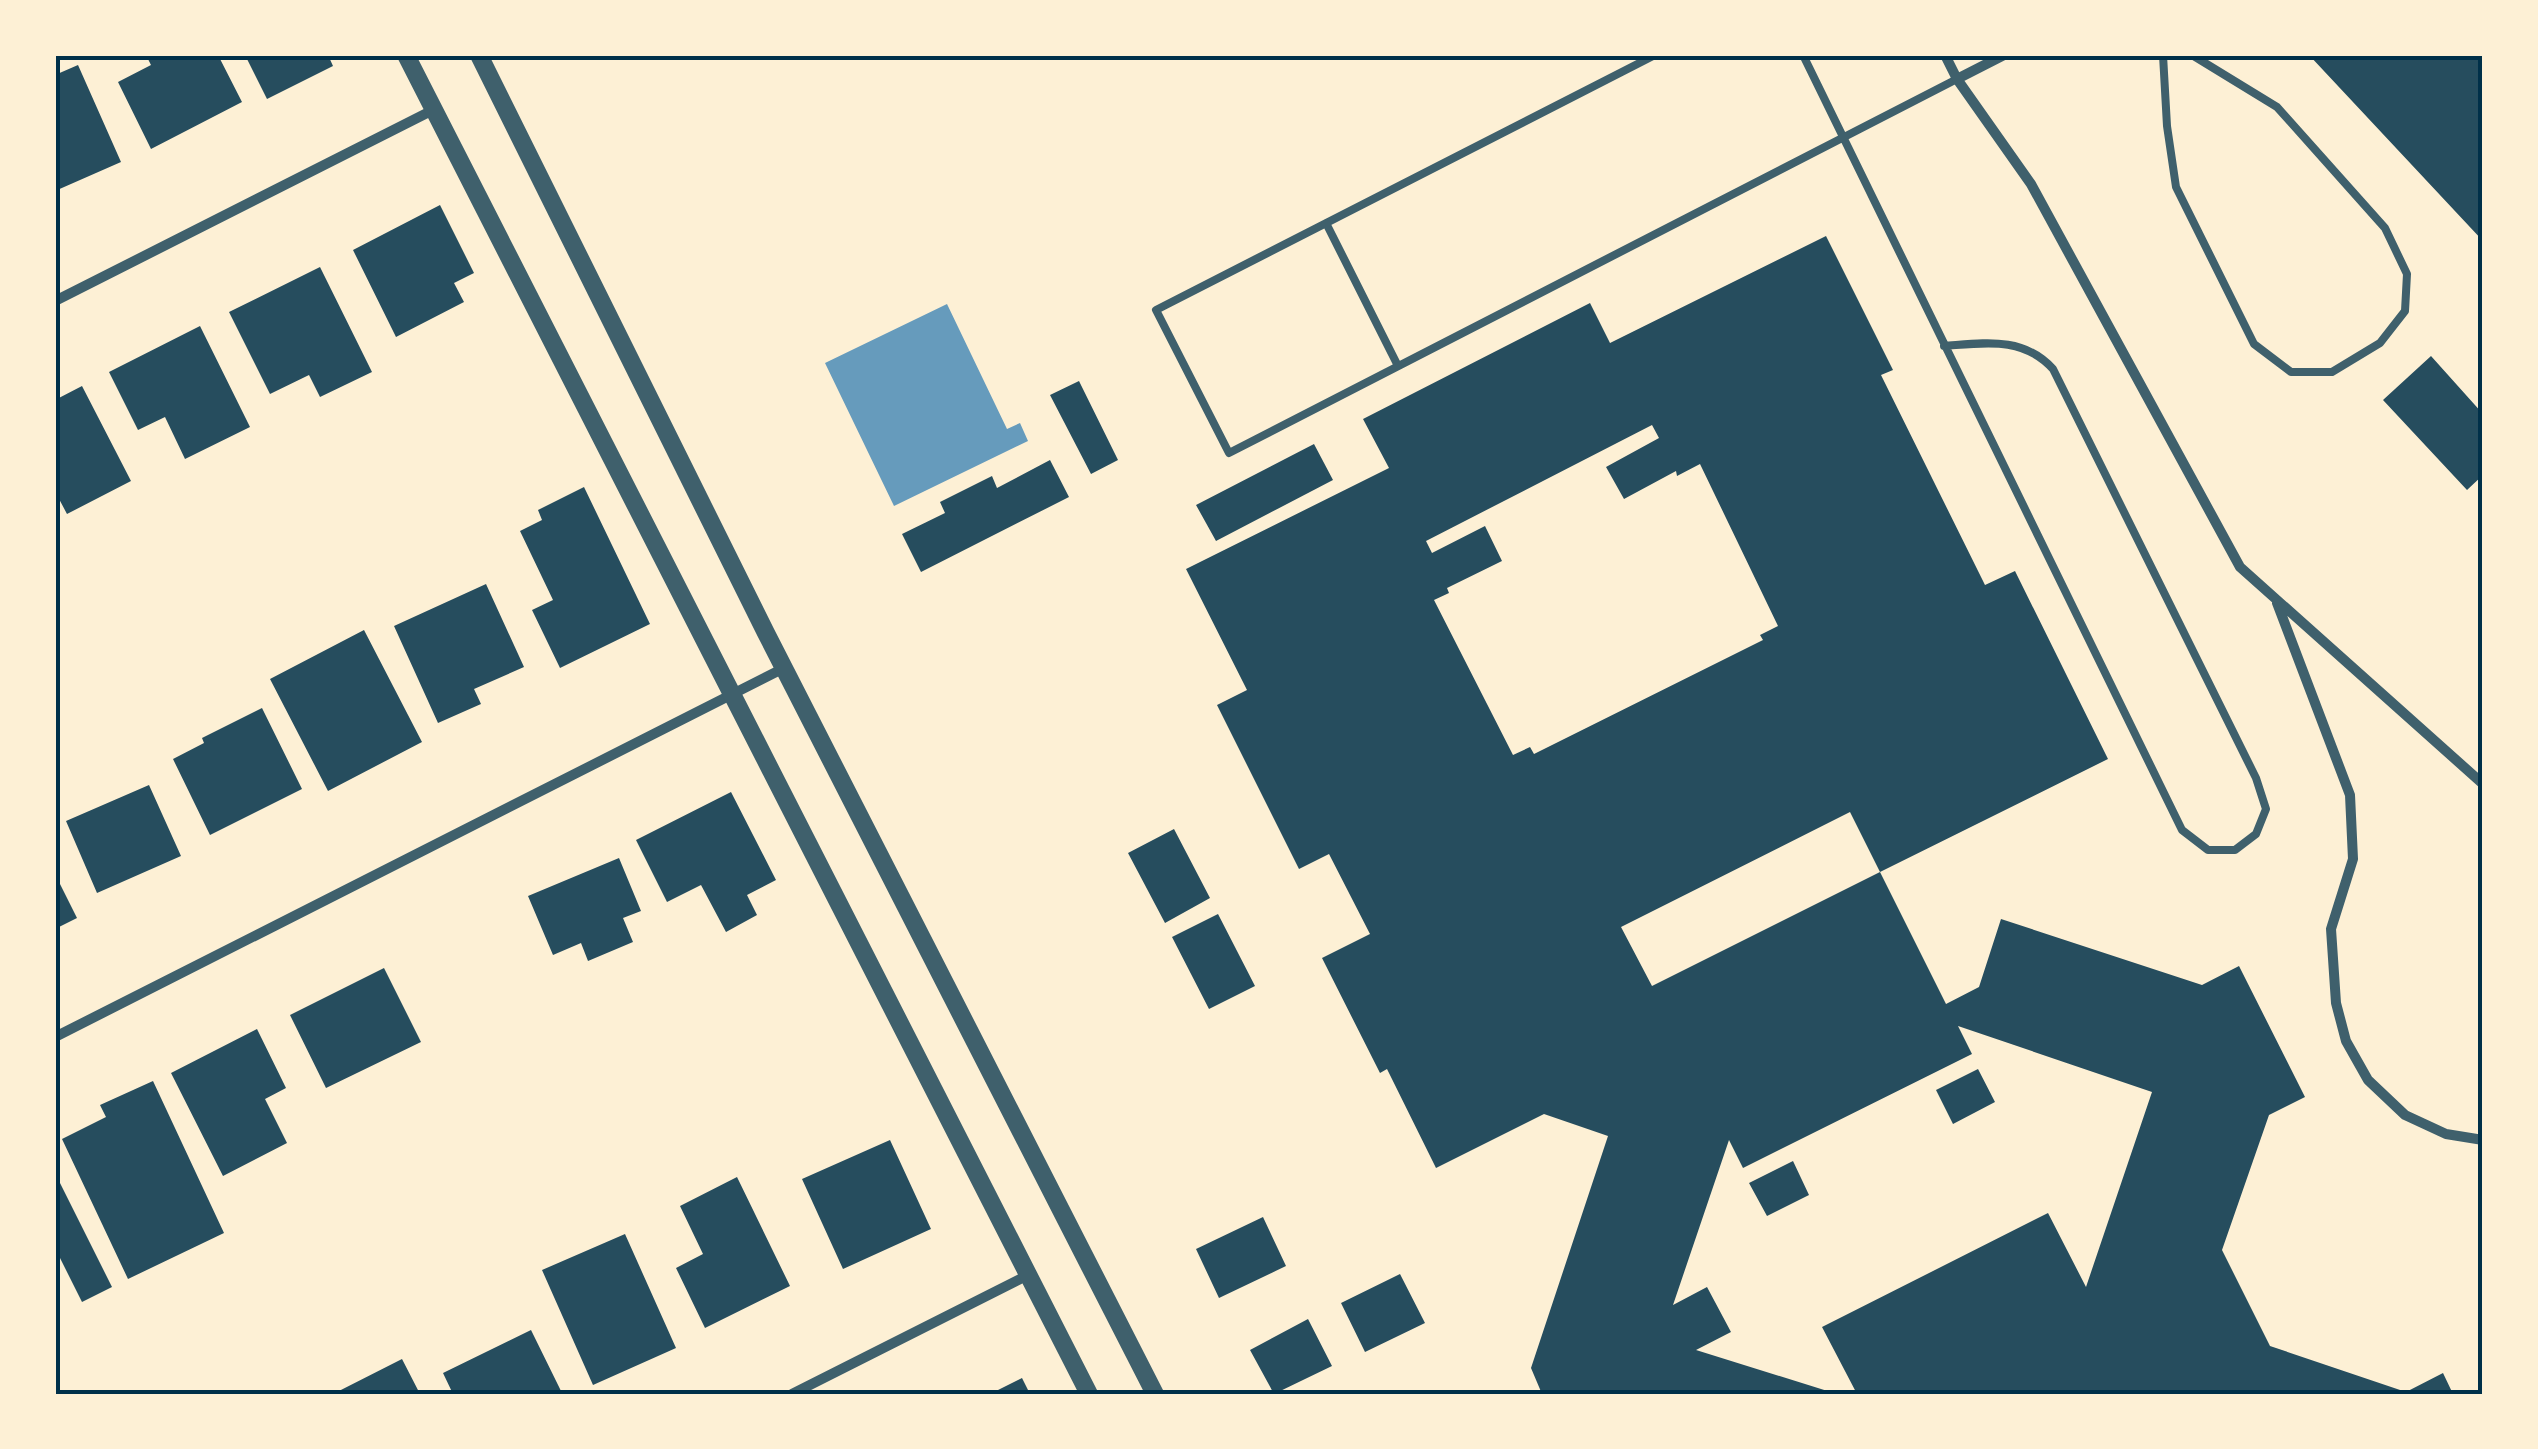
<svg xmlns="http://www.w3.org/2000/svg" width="2538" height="1449" viewBox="0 0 2538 1449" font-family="Quicksand,sans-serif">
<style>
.water{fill:#669bbc}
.building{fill:#264d5e;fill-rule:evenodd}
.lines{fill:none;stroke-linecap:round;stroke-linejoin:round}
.service{stroke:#3f606c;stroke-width:8}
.minor{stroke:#3f606c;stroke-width:10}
.tertiary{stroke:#3f606c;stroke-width:18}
.neatline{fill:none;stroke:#003049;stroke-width:4}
</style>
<rect width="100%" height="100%" fill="#fdf0d5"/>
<!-- water -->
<path class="water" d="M947,304L1007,429L1020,423L1028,441L894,506L825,363Z"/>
<!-- building -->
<path class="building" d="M146,55H218L242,102L151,149L118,82L151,65Z
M245,55H328L333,66L267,99Z
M2309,55H2483V241Z
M78,65L121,162L55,191V75Z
M440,205L474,273L454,283L464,302L396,337L353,250Z
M1826,236L1893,370L1881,375L1985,585L2015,571L2108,759L1880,872L1850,812L1621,927L1652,986L1880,872L1946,1004L1979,987L2001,919L2202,985L2239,966L2305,1097L2269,1115L2222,1250L2270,1346L2406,1392L2443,1373L2453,1394H1857L1822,1327L2048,1213L2086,1287L2152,1092L1958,1026L1972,1054L1743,1168L1729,1140L1673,1305L1707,1287L1731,1332L1696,1350L1837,1394H1542L1531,1368L1608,1136L1544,1114L1436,1168L1387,1069L1380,1073L1322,958L1370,934L1329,854L1299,869L1217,705L1247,690L1186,569L1389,468L1363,419L1590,303L1610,343ZM1652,425L1659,438L1606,467L1624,499L1676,471L1677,476L1700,464L1778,626L1760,635L1763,640L1534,754L1530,747L1513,755L1434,600L1449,593L1447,588L1502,561L1485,526L1432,553L1426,541Z
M320,267L372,372L320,397L309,375L270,394L229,312Z
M200,326L250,427L185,459L165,417L138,430L109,372Z
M2431,356L2483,414V475L2467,490L2383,400Z
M1079,381L1118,460L1091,474L1050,395Z
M82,386L131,481L67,514L58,497L55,498V400Z
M1314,444L1333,480L1216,541L1196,505Z
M1050,460L1069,497L921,572L902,534L945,513L940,502L992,476L997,488Z
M584,487L650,624L560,668L532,610L553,600L520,531L542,520L538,510Z
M486,584L524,667L474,689L481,704L438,723L394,626Z
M364,630L422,742L328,791L270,679Z
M262,708L302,789L210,835L173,759L204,743L202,738Z
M149,785L181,856L97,893L66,821Z
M731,792L776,880L747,895L757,915L726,932L701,885L667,902L636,840Z
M1174,829L1210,898L1165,923L1128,853Z
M619,858L641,911L623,918L633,942L588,961L581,943L553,955L528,896Z
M55,874L77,918L55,929Z
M1218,914L1255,986L1209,1009L1172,937Z
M384,968L421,1042L326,1088L290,1015Z
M257,1029L286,1088L265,1099L287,1143L223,1176L171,1073Z
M1978,1069L1995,1102L1953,1124L1936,1090Z
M153,1081L224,1233L128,1279L62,1139L106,1117L100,1105Z
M890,1140L931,1229L843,1269L802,1179Z
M1793,1161L1809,1195L1767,1216L1749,1183Z
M55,1173L112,1287L82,1302L55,1248Z
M737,1177L790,1286L705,1328L676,1268L703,1254L680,1206Z
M1263,1217L1286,1266L1219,1298L1196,1249Z
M625,1234L676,1348L593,1385L542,1270Z
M1400,1274L1425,1323L1365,1352L1341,1303Z
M1308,1319L1332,1366L1274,1394L1250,1350Z
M531,1330L561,1391L554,1394H453L443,1373Z
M402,1359L420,1394H333Z
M1022,1378L1030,1394H990Z"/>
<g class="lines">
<!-- service -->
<path class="service" d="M1655,55L1156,310L1229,453L1957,79
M1803,55L2182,830L2208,850H2235L2256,834L2266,809L2256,778L2053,369C2023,336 1985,343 1944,346
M2163,55L2167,126L2176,187L2254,344L2291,372H2332L2380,343L2405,311L2407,274L2385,228L2277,107L2192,55
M1326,223L1398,366"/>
<!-- minor -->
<path class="minor" d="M1945,55L1957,79L2031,184L2240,567L2483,784
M1957,79L2004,55
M55,301L433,110
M2277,603L2350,795L2353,859L2331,929L2336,1003L2346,1041L2368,1080L2405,1115L2446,1134L2483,1140
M55,1037L784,668
M792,1394L1028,1275"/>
<!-- tertiary -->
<path class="tertiary" d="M406,55L1089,1394
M479,55L766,633L1155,1394"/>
</g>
<!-- border -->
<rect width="2538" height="1449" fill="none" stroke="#fdf0d5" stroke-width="115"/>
<rect x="58" y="58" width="2422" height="1334" class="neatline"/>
</svg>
